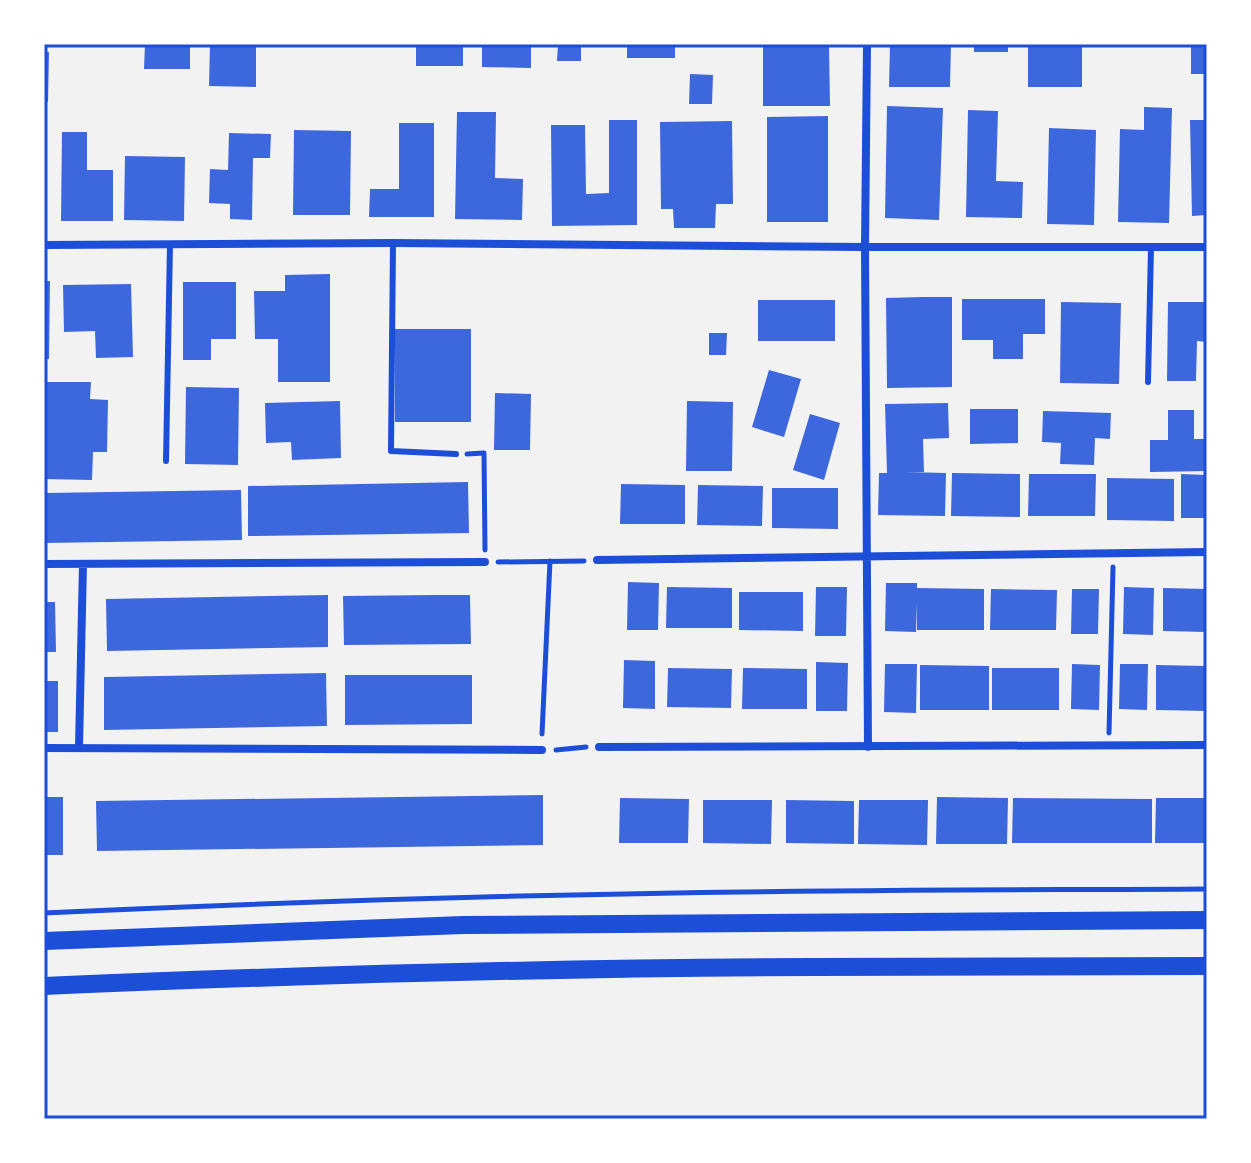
<svg xmlns="http://www.w3.org/2000/svg" width="1251" height="1163" viewBox="0 0 1251 1163" font-family="Poppins,sans-serif">
<style>
.building{fill:#3d67dc}
.lines{fill:none;stroke-linecap:round;stroke-linejoin:round}
.path{stroke:#1d4ed8;stroke-width:5}
.service{stroke:#1d4ed8;stroke-width:6}
.minor{stroke:#1d4ed8;stroke-width:8}
.primary{stroke:#1d4ed8;stroke-width:18}
.neatline{fill:none;stroke:#1d4ed8;stroke-width:3}
</style>
<rect width="100%" height="100%" fill="#f2f2f2"/>
<!-- building -->
<path class="building" d="M145,44H190V69H144Z
M210,44H256V87L209,86Z
M416,44H463V66H416Z
M482,44H531V68L482,67Z
M558,44H581V61H557Z
M627,44H675V58H627Z
M890,44H951L950,87H889Z
M974,44H1008V52H974Z
M1028,44H1082V87H1028Z
M1191,44H1207V74H1191Z
M829,45L830,106H763V46Z
M44,52H49L48,102H44Z
M690,74L713,75L712,104H689Z
M887,106L943,108L939,220L885,218Z
M1144,107L1172,108L1169,223L1118,222L1120,129L1144,130Z
M968,110L998,111L996,181L1023,182L1022,218L966,217Z
M457,112H496L495,178L523,179L522,220L455,219Z
M828,116V222H767V117Z
M609,120H637V225L552,226L551,125H585L586,194L609,193Z
M1190,120H1207V215L1192,216Z
M732,121L733,204H716L715,228H674L673,209H661L660,122Z
M399,123H434V217H369L370,189H399Z
M1049,128L1096,130L1094,225L1047,224Z
M294,130L351,131L350,215H293Z
M62,132H87V170H113V221H61Z
M229,133L271,134L270,158H253L252,220L230,219V204L209,203L210,169L228,170Z
M125,156L185,157L184,221L124,220Z
M330,274V382H278V339H255L254,291H285V275Z
M44,281H50L49,359H44Z
M183,282H236V339H211V360H183Z
M131,284L133,357L96,358L95,331L64,332L63,285Z
M923,297H952V387L887,388L886,298Z
M962,299H1045V334H1023V359H993V340H962Z
M758,300H835V341H758Z
M1061,302L1121,303L1119,384L1060,383Z
M1168,302H1207V342L1197,341L1196,381H1167Z
M395,329H471V422H395Z
M709,333H727L726,355H709Z
M769,370L801,379L784,437L752,427Z
M45,382H91L90,399L108,400L107,452H93L92,480L44,479Z
M186,387L239,388L238,465L185,464Z
M495,393L531,394L530,450H494Z
M340,401L341,458L292,460L291,442L266,443L265,403Z
M687,401L733,402L732,471H686Z
M948,403L949,438L923,439L924,472H906L946,473L945,516L878,515L879,473H887L885,404Z
M970,409H1018V443L970,444Z
M1168,410H1194V439H1207V471L1150,472V440H1168Z
M1043,411L1111,413L1110,439L1095,438L1094,465L1060,464L1061,443L1042,442Z
M810,414L840,423L824,480L793,470Z
M952,473L1020,474V517L951,516Z
M1029,474H1096L1095,516H1028Z
M1181,474L1207,475V518H1181Z
M1107,478L1174,479V521L1107,520Z
M468,482L469,533L248,536V486Z
M621,484L685,485V524H620Z
M698,485L763,486L762,526L697,525Z
M772,488H838V529L772,528Z
M241,490L242,540L44,543V493Z
M628,582L659,583L658,630H627Z
M886,583H917V588L984,589V630H917V603L916,632L885,631Z
M667,587L732,588V628H666Z
M816,587H847L846,636H815Z
M1124,587L1154,588L1153,635L1123,634Z
M1163,588L1207,589V632L1163,631Z
M991,589L1057,590L1056,630H990Z
M1072,589H1099L1098,634H1071Z
M739,592H803V631L739,630Z
M328,595V647L107,651L106,599Z
M435,595H470L471,644L344,645L343,596Z
M44,602H55L56,652H44Z
M624,660L655,661V709L623,708Z
M816,662L848,663L847,711H816Z
M885,664H917L916,713L884,712Z
M1072,664L1100,665L1099,710L1071,709Z
M1120,664H1148L1147,710L1119,709Z
M920,665L989,666V710H920Z
M1156,665L1207,666V711L1156,710Z
M668,668L732,669L731,708L667,707Z
M743,668L807,669V709H742Z
M992,668H1059V710H992Z
M326,673L327,726L104,730V677Z
M345,675H472V724L345,725Z
M44,681H58V732H44Z
M543,795V845L97,851L96,801Z
M44,797H63V855H44Z
M937,797L1008,798L1007,844H936Z
M620,798L689,799L688,843H619Z
M1013,798L1152,799V843H1012Z
M1156,798H1207V843H1155Z
M703,800H772L771,844L703,843Z
M786,800L854,801V844L786,843Z
M859,800H928L927,845L858,844Z"/>
<g class="lines">
<!-- path -->
<path class="path" d="M467,454L484,453L485,550
M498,562L584,561
M1109,733L1113,567
M542,734L550,561
M556,750L586,747
M44,913C306,901 569,893 831,891C957,889 1082,890 1207,889"/>
<!-- service -->
<path class="service" d="M393,243L391,451L456,454
M1148,382L1151,248
M166,461L170,244"/>
<!-- minor -->
<path class="minor" d="M867,44L865,247L868,747
M44,245L393,243L865,247H1207
M597,560L1207,552
M44,564L485,562
M79,747L83,564
M599,747L1207,745
M44,748L542,750"/>
<!-- primary -->
<path class="primary" d="M44,941L463,925L1207,920
M44,986C300,975 557,968 813,967C944,966 1076,967 1207,966"/>
</g>
<!-- border -->
<rect width="1251" height="1163" fill="none" stroke="#ffffff" stroke-width="92"/>
<rect x="46" y="46" width="1159" height="1071" class="neatline"/>
</svg>
